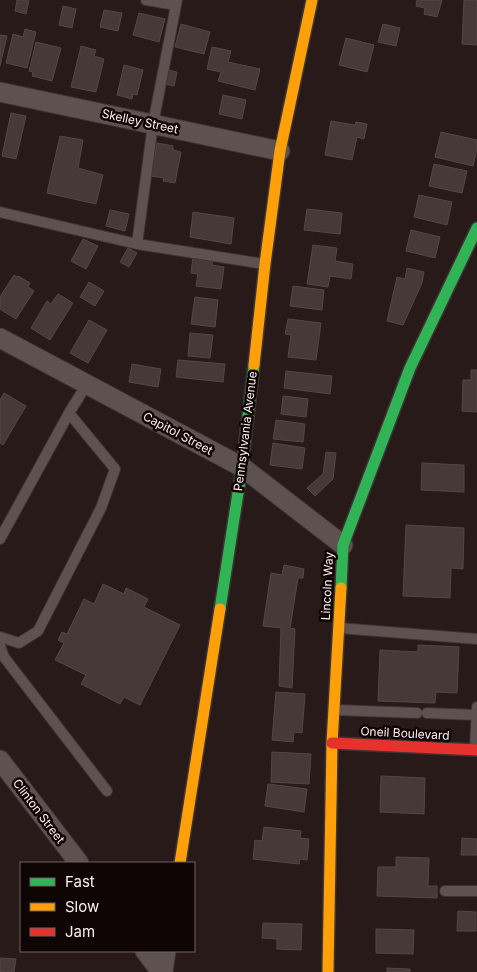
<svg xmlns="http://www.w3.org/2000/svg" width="477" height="972" viewBox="0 0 477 972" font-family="Inter,sans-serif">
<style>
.building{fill:#463a39;stroke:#544847}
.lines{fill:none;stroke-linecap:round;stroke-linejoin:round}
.lane-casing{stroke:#3e3434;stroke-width:12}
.street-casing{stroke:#3e3434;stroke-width:21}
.fast-casing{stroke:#3e3434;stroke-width:14}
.slow-casing{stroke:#3e3434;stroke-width:14}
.jam-casing{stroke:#3e3434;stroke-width:14}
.lane{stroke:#5e5251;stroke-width:10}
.street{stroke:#5e5251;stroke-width:19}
.fast{stroke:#30b455;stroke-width:11}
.slow{stroke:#ff9f0a;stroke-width:11}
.jam{stroke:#e5322d;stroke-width:11}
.labels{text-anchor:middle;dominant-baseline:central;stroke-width:5;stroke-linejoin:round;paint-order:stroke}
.street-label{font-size:12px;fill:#fef0ee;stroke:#0e0504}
</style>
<rect width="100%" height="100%" fill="#271a19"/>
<!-- building -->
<path class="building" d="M17,0H29L26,14L15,11Z
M417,0H442L437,17L424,14L425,8L416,6Z
M464,0H477V45L462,44Z
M63,6L76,9L72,28L59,25Z
M104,10L122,13L118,31L100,27Z
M139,13L165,19L159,42L133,35Z
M181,24L210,32L204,54L175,47Z
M383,24L400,28L396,46L378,42Z
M25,29L36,32L27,68L6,63L13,34L23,37Z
M0,35L7,36L0,66Z
M346,38L374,45L367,72L339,65Z
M36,42L61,48L52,81L32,76L33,72L29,71Z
M81,46L96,50L94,56L104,59L96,92L71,87Z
M212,47L231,51L228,62L260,69L255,90L218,81L221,72L207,69Z
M124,65L143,70L137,95L133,94L132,99L117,95Z
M168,70L177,72L174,86L165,84Z
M223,95L246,100L242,119L219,114Z
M11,113L26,116L16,159L2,156Z
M331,121L355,125L356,122L367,124L364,139L357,137L352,160L325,155Z
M441,132L477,140V149L473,166L435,157Z
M60,136L83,140L78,168L103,175L96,204L47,193Z
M157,143L173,146V150L181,152L175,183L163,181L164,178L151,176Z
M434,164L467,171L462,193L429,186Z
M419,195L452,202L447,225L414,217Z
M307,209L342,213L340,234L304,230Z
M110,210L129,214L125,231L106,226Z
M193,212L234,218L231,244L190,237Z
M411,230L440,237L435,258L406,251Z
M83,239L98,246L86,269L71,261Z
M313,245L337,248L335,261L353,264L351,279L330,276L328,287L307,284Z
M128,248L137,253L129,267L120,262Z
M193,257L213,260L212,265L224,267L221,289L196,286L198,274L191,273Z
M407,268L424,272L422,283L403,325L387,321L397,277L405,279Z
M14,275L17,277L18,276L30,283L28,287L34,291L16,319L0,309V297Z
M89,282L104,291L95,306L80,297Z
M293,286L324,290L322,310L290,306Z
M58,294L73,303L50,340L31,328L47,301L51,304Z
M195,297L218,300L215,327L191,324Z
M288,319L321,323L316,360L288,357L291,335L285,334Z
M89,320L107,330L88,363L70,353Z
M190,333L213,335L210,358L188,356Z
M178,360L225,364L223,382L176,377Z
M132,364L161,369L158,387L129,382Z
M471,370H477V412L462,411L463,380H471Z
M286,371L332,376L330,394L284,388Z
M4,393L26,406L3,445L0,443V400Z
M283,396L308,399L306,417L281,414Z
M276,420L305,424L303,442L273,439Z
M273,443L305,448L302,469L270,465Z
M326,452L336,453L333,479L315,496L307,488L323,474Z
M422,463L464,465V492L421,490Z
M406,525L464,528L463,569L451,568L450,598L403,596Z
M284,565L304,569L303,578H298L290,628L295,629L292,688L279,686L281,628L263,626L271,573L282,575Z
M103,584L124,594L126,588L148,599L144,607L180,625L140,705L124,697L120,704L81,684L86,675L55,660L64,643L58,640L62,632L67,634L84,599L94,604Z
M418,645L459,647L457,693L436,692L435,703L378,701L380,650L418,652Z
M276,692L305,694L302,733L294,732L293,742L272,740Z
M272,752L311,754L309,784L271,782Z
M381,776L425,778L424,814L380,812Z
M268,784L307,789L304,812L265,806Z
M264,827L301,831L300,838L309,839L307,860L300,859L299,864L253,859L255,840L262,841Z
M462,838L477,839V855H461Z
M396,857L429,858L428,886H437V898L377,896L378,867H396Z
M458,911L476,912V931H457Z
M263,923L302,924L301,950L277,949V939L262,938Z
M376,929L414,930L413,954L376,953Z
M0,958L16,959L14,972H0Z
M387,968L410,969V972H387Z"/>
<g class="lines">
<defs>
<path id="lane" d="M146,0L176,5
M0,212L137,244L264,264
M137,244L153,124L177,0
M0,539L69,413L87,384
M339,628L477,639
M0,637L19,643L38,631L101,508L115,469L69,413
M0,646L4,657L107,791
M336,710L417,713
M427,713L476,715
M475,749L477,707
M445,891H477"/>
<path id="street" d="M0,92L280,151
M0,338L242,467L343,545
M0,760L79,863
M145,951L161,972
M163,972L166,951"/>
<path id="fast" d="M341,588L343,545L410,368L477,228
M220,609L242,467L254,365"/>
<path id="slow" d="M254,365L265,264L280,151L312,0
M180,863L220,609
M328,972L332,743L341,588"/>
<path id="jam" d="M332,743L477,750"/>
</defs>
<!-- lane casing -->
<use href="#lane" class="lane-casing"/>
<!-- street casing -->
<use href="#street" class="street-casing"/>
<!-- fast casing -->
<use href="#fast" class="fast-casing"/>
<!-- slow casing -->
<use href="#slow" class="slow-casing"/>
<!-- jam casing -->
<use href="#jam" class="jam-casing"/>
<!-- lane -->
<use href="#lane" class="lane"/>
<!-- street -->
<use href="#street" class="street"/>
<!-- fast -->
<use href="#fast" class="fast"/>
<!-- slow -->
<use href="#slow" class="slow"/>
<!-- jam -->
<use href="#jam" class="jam"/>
</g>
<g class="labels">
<!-- street labels -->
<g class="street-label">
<text transform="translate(140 121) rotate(12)">Skelley Street</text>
<text transform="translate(245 431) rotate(-83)">Pennsylvania Avenue</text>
<text transform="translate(178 433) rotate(28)">Capitol Street</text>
<text transform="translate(327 586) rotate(-87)">Lincoln Way</text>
<text transform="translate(405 733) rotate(3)">Oneil Boulevard</text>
<text transform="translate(39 811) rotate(53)">Clinton Street</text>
</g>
</g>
<!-- legend -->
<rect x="20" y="862" width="175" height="90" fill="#0e0504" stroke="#6e6362"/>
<rect x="30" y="878" width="25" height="8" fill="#30b455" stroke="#6e6362"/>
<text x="65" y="887" font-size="15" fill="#fef0ee">Fast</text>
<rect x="30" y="903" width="25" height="8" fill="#ff9f0a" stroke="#6e6362"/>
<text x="65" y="912" font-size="15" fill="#fef0ee">Slow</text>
<rect x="30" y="928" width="25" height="8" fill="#e5322d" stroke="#6e6362"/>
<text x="65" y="937" font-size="15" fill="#fef0ee">Jam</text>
</svg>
